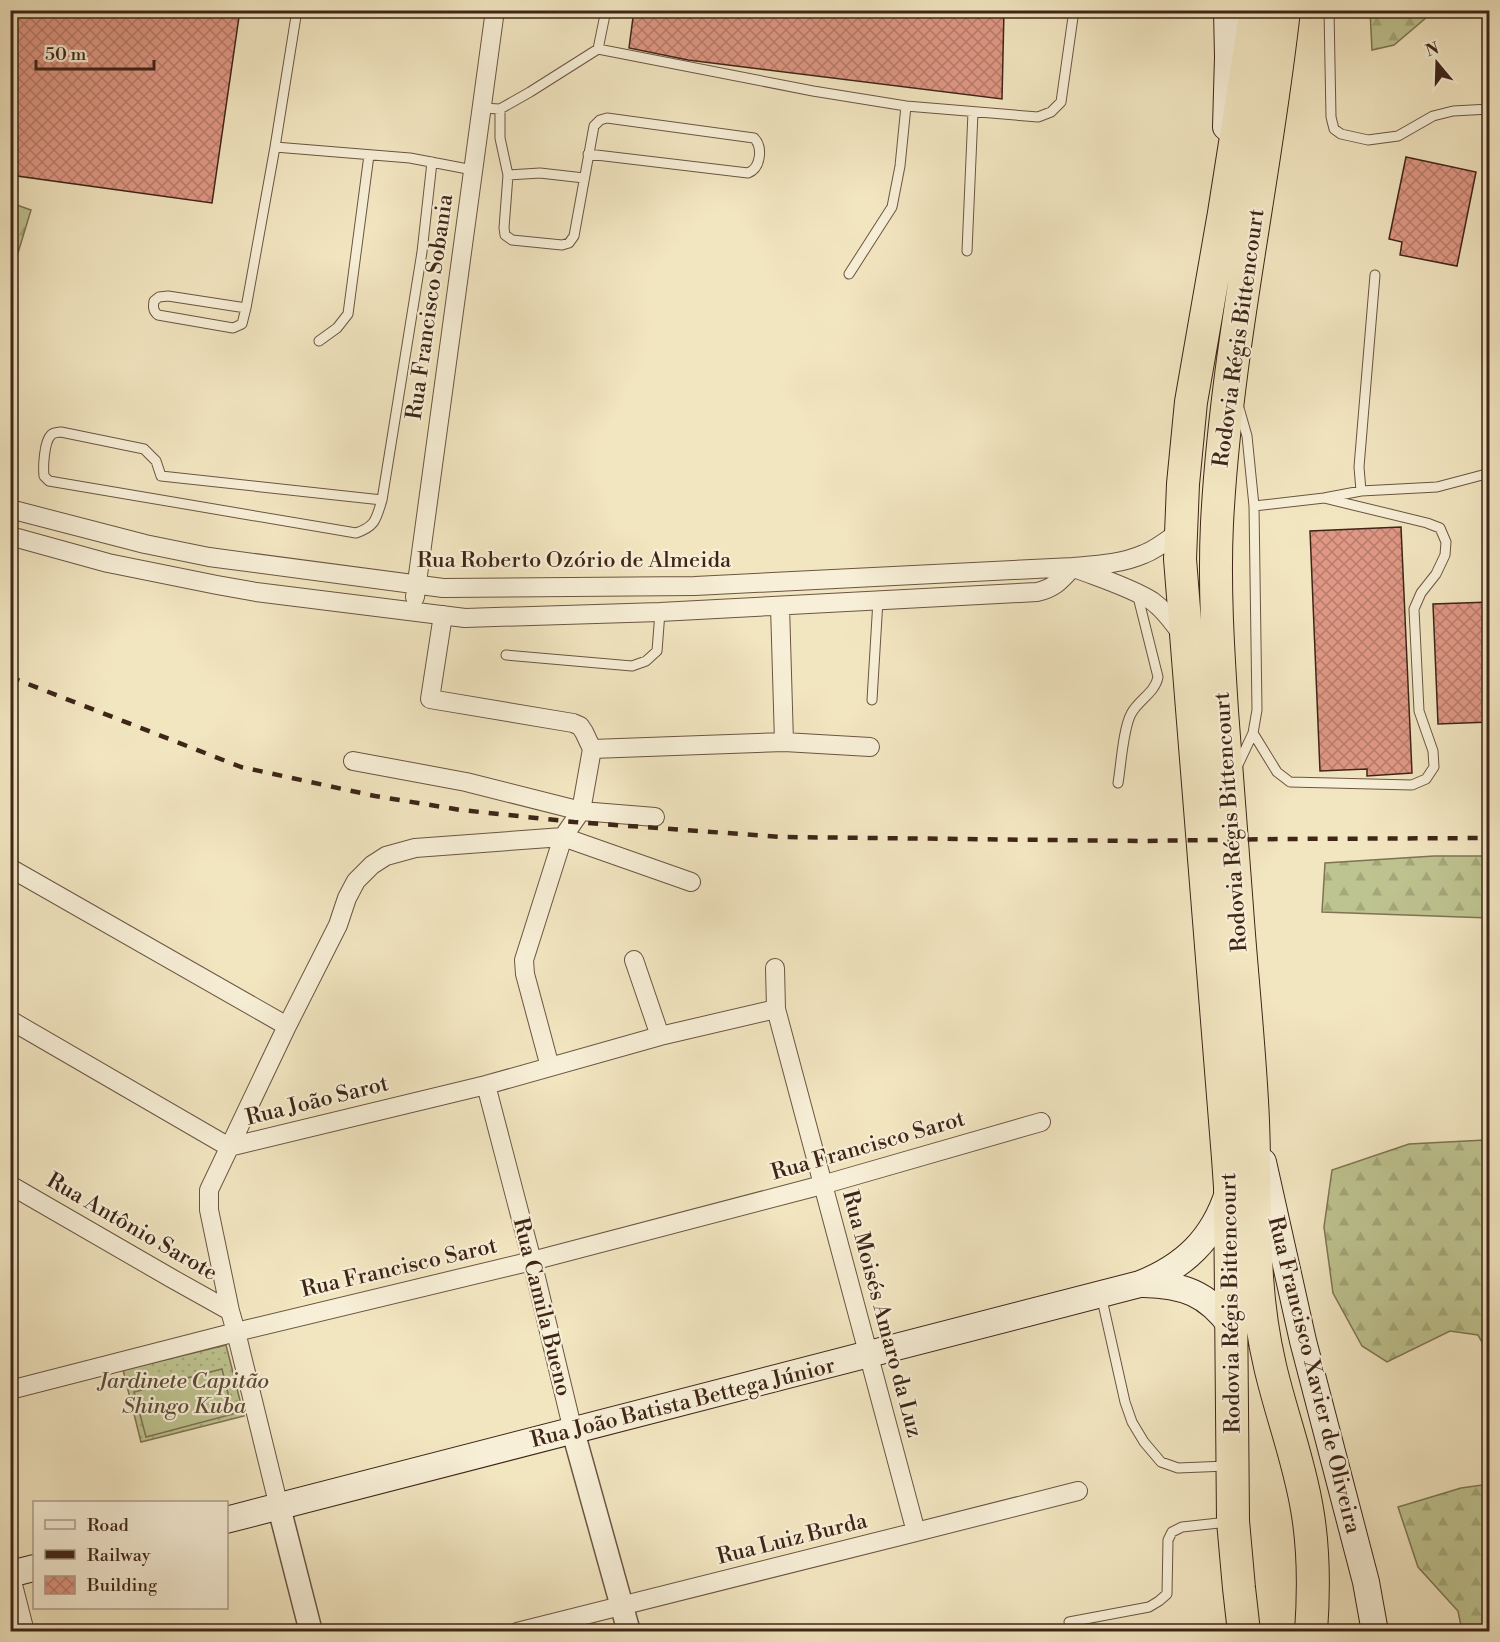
<svg xmlns="http://www.w3.org/2000/svg" width="1500" height="1642" viewBox="0 0 1500 1642" font-family="'Libre Bodoni',serif">
<style>
.grass{fill:url(#grass-dots);stroke:#7e7454;stroke-width:1.5}
.forest{fill:url(#forest-firs);stroke:#7e7454;stroke-width:1.5}
.garden{fill:#bec490;stroke:#7e7454;stroke-width:1.5}
.building{fill:url(#building-cross-hatch);stroke:#3e2518;stroke-width:1.5}
.lines{fill:none;stroke-linecap:round;stroke-linejoin:round}
.service-casing{stroke:#6b5542;stroke-width:11}
.minor-casing{stroke:#6b5542;stroke-width:20}
.tertiary-casing{stroke:#6b5542;stroke-width:25}
.secondary-casing{stroke:#3e2518;stroke-width:28}
.motorway-casing{stroke:#3e2518;stroke-width:34}
.service{stroke:#f7efd7;stroke-width:9}
.minor{stroke:#f7efd7;stroke-width:18}
.tertiary{stroke:#f7efd7;stroke-width:22}
.secondary{stroke:#f7efd7;stroke-width:26}
.motorway{stroke:#f2e6c1;stroke-width:32}
.rail{stroke:#3e2518;stroke-width:4.5;stroke-dasharray:10 10;stroke-linecap:butt}
.labels{text-anchor:middle;dominant-baseline:central;stroke-width:4.5;stroke-linejoin:round;paint-order:stroke}
.street-label{font-size:22px;fill:#3e2518;stroke:#f7efd7}
.park-label{font-size:22px;font-style:italic;fill:#5e4d36;stroke:#f7efd7}
</style>
<defs>
<pattern id="grass-dots" width="8" height="8" patternUnits="userSpaceOnUse" patternTransform="scale(1.5)"><rect width="8" height="8" fill="#bec490"/><path d="M2 2h.1M6 6h.1" fill="none" stroke="#a4a87b" stroke-width="1.8" stroke-linecap="round"/></pattern>
<pattern id="forest-firs" width="22" height="20" patternUnits="userSpaceOnUse" patternTransform="scale(1.5)"><rect width="22" height="20" fill="#bec490"/><path d="M5 1l3.5 6h-7zM16 11l3.5 6h-7z" fill="#a4a87b"/></pattern>
<pattern id="building-cross-hatch" width="8" height="8" patternUnits="userSpaceOnUse" patternTransform="scale(1.5)"><rect width="8" height="8" fill="#e09885"/><path d="M0 0l8 8M0 8l8-8" fill="none" stroke="#b77c6c"/></pattern>
</defs>
<rect width="100%" height="100%" fill="#f2e6c1"/>
<filter id="stains"><feTurbulence type="fractalNoise" baseFrequency=".00333" numOctaves="4"/><feColorMatrix values="0 0 0 0 .2 0 0 0 0 .09 0 0 0 0 .02 0 0 0 .5 -.17"/></filter>
<radialGradient id="worn" r=".72"><stop offset=".6" stop-color="#630" stop-opacity="0"/><stop offset="1" stop-color="#630" stop-opacity=".3"/></radialGradient>
<!-- grass -->
<path class="grass" d="M226,1345L244,1416L141,1442L123,1370Z"/>
<!-- forest -->
<path class="forest" d="M1370,11V10L1434,11L1394,45L1372,50Z
M11,203L31,210L11,276L10,203Z
M1434,856H1489V918L1322,912L1325,863Z
M1485,1140L1490,1141L1489,1355L1478,1335L1450,1331L1387,1362L1362,1346L1333,1293L1324,1227L1332,1170L1409,1144Z
M1489,1484V1631H1462L1458,1611L1418,1567L1398,1507L1461,1488Z"/>
<!-- garden -->
<path class="garden" d="M222,1369L233,1414L146,1437L134,1392Z"/>
<!-- building -->
<path class="building" d="M10,10H240L212,203L10,175Z
M634,10H1004L1002,99L688,60L629,48Z
M1406,157L1476,172L1457,266L1400,255L1402,242L1389,239Z
M1401,527L1412,773L1367,776V769L1320,771L1310,531Z
M1490,602V722L1438,724L1433,604Z"/>
<g class="lines">
<defs>
<path id="service" d="M1329,10L1331,117L1334,129L1341,134L1368,140L1398,136L1433,116L1453,111L1490,109
M598,49L606,10
M482,108L500,109L530,92L598,49L813,91L906,106L1038,117L1051,112L1061,102L1074,10
M500,109V138L508,175L504,228L505,235L512,240L562,245L569,243L574,236L594,126L600,120L607,118L754,138C763,147 761,168 748,173L588,154
M275,147L410,158L473,170
M508,175L540,173L584,178
M967,251L973,112
M849,274L892,207L900,166L906,106
M246,308L168,296L159,297L154,301C153,307 153,311 158,315L233,328L242,324L246,308L275,147L297,10
M319,341L337,328L348,314L369,155
M1361,491L1437,487L1490,473
M382,500L161,476L156,461L144,449L61,432C56,433 54,432 51,435C44,442 43,467 44,476L49,481L356,533C376,526 376,519 382,500L422,252L432,162
M1254,506L1324,498L1361,491L1359,467L1375,275
M506,655L632,666L646,661L657,651L660,612
M872,700L878,600
M1253,733L1277,772L1290,782L1412,785L1426,779L1434,767L1433,751L1419,711L1414,609L1421,593L1436,574L1445,555L1446,542L1440,528L1427,523L1324,498
M1237,767L1253,733L1257,710L1254,506L1247,436L1239,408
M1118,783C1121,766 1123,729 1131,714C1138,700 1155,693 1158,677L1137,593
M1101,1295L1125,1402L1132,1422L1144,1442L1161,1462L1178,1468L1227,1466
M1069,1622L1149,1607L1159,1601L1167,1594L1168,1540L1172,1532L1182,1527L1228,1522"/>
<path id="minor" d="M10,509L145,544L209,557L443,588L695,586L1073,567C1097,565 1121,564 1144,554C1157,549 1169,539 1180,531
M10,536L108,563L217,585L256,592L465,618L660,612L1037,592C1055,588 1061,580 1073,567
M1077,569C1100,578 1132,588 1152,601C1165,610 1174,624 1183,636
M415,597L495,10
M780,606L784,742
M443,615L430,699L573,723L580,726L584,732L592,749L581,811L563,837L524,960L525,974L550,1067
M592,749L784,742L870,747
M353,761L466,782L581,811L655,817
M10,868L287,1026
M634,960L660,1036
M775,968L776,1009L916,1532
M10,1020L229,1147L486,1085L660,1036L776,1009
M486,1085L532,1261L573,1431
M10,1185L171,1278L230,1311
M10,1390L236,1332L532,1261L822,1185L1041,1122
M279,1507L236,1332L230,1311L209,1210V1190L287,1026L338,925L347,898L356,881L372,865L386,856L415,848L563,837L691,882
M10,1573L25,1632
M517,1632L916,1532L1078,1491"/>
<path id="tertiary" d="M573,1431L629,1632
M279,1507L311,1632"/>
<path id="secondary" d="M1226,127L1228,57L1227,10
M1263,1162L1303,1341L1366,1582L1375,1632
M1144,1284C1183,1285 1207,1293 1231,1326
M226,1520L1140,1284C1185,1266 1213,1239 1228,1193
M10,1574L34,1568"/>
<path id="motorway" d="M1284,10C1265,182 1226,351 1217,523C1214,586 1218,649 1222,711C1227,777 1232,842 1237,908C1242,979 1250,1050 1253,1121C1255,1173 1254,1225 1257,1277C1259,1307 1263,1336 1270,1366C1281,1414 1299,1460 1307,1509C1314,1549 1314,1591 1311,1632
M1244,1632L1239,1588L1233,1521L1230,1187L1228,1158L1180,559L1183,484L1191,402L1224,213L1256,10"/>
</defs>
<!-- service casing -->
<use href="#service" class="service-casing"/>
<!-- minor casing -->
<use href="#minor" class="minor-casing"/>
<!-- tertiary casing -->
<use href="#tertiary" class="tertiary-casing"/>
<!-- secondary casing -->
<use href="#secondary" class="secondary-casing"/>
<!-- motorway casing -->
<use href="#motorway" class="motorway-casing"/>
<!-- service -->
<use href="#service" class="service"/>
<!-- minor -->
<use href="#minor" class="minor"/>
<!-- tertiary -->
<use href="#tertiary" class="tertiary"/>
<!-- secondary -->
<use href="#secondary" class="secondary"/>
<!-- motorway -->
<use href="#motorway" class="motorway"/>
<!-- rail -->
<path class="rail" d="M10,677L241,767L375,796L461,810L574,822L782,837L1141,841L1280,839L1490,838"/>
</g>
<g class="labels">
<!-- street labels -->
<g class="street-label">
<text transform="translate(430 307) rotate(-82)">Rua Francisco Sobania</text>
<text transform="translate(1239 338) rotate(-82)">Rodovia Régis Bittencourt</text>
<text x="574" y="560">Rua Roberto Ozório de Almeida</text>
<text transform="translate(1231 822) rotate(-94)">Rodovia Régis Bittencourt</text>
<text transform="translate(317 1101) rotate(-14)">Rua João Sarot</text>
<text transform="translate(868 1146) rotate(-16)">Rua Francisco Sarot</text>
<text transform="translate(132 1227) rotate(30)">Rua Antônio Sarote</text>
<text transform="translate(399 1268) rotate(-13)">Rua Francisco Sarot</text>
<text transform="translate(1231 1303) rotate(-91)">Rodovia Régis Bittencourt</text>
<text transform="translate(542 1307) rotate(76)">Rua Camila Bueno</text>
<text transform="translate(882 1314) rotate(75)">Rua Moisés Amaro da Luz</text>
<text transform="translate(1314 1375) rotate(76)">Rua Francisco Xavier de Oliveira</text>
<text transform="translate(683 1403) rotate(-14)">Rua João Batista Bettega Júnior</text>
<text transform="translate(792 1539) rotate(-14)">Rua Luiz Burda</text>
</g>
<!-- park labels -->
<g class="park-label">
<text x="184" y="1381">Jardinete Capitão<tspan x="184" dy="25">Shingo Kuba</tspan></text>
</g>
</g>
<!-- margin -->
<rect width="1500" height="1642" fill="none" stroke="#f2e6c1" stroke-width="36"/>
<rect x="12" y="12" width="1476" height="1618" fill="none" stroke="#3e2518" stroke-width="3"/>
<rect x="18" y="18" width="1464" height="1606" fill="none" stroke="#3e2518" stroke-width="1.5"/>
<!-- legend -->
<rect x="33" y="1501" width="195" height="108" fill="#f7efd7" stroke="#ad9e8b" stroke-width="1.5"/>
<rect x="45" y="1520" width="30" height="9" fill="#f7efd7" stroke="#ad9e8b" stroke-width="1.5"/>
<text x="87" y="1531" font-size="18" fill="#3e2518">Road</text>
<rect x="45" y="1550" width="30" height="9" fill="#3e2518" stroke="#ad9e8b" stroke-width="1.5"/>
<text x="87" y="1561" font-size="18" fill="#3e2518">Railway</text>
<rect x="45" y="1576" width="30" height="18" fill="url(#building-cross-hatch)" stroke="#ad9e8b" stroke-width="1.5"/>
<text x="87" y="1591" font-size="18" fill="#3e2518">Building</text>
<!-- north arrow -->
<g transform="translate(1437 63) rotate(341)" stroke="#f7efd7" stroke-width="4.5" paint-order="stroke">
<path d="M0-4.5L10 22L0 15L-10 22Z" fill="#3e2518"/>
<text y="-9" font-size="16" font-weight="bold" text-anchor="middle" fill="#3e2518">N</text>
</g>
<!-- scale -->
<path d="M36 60v9h118v-9" fill="none" stroke="#3e2518" stroke-width="3"/>
<text x="45" y="60" font-size="18" fill="#3e2518" stroke="#f7efd7" stroke-width="4.5" paint-order="stroke">50 m</text>
<rect width="100%" height="100%" filter="url(#stains)"/>
<rect width="100%" height="100%" fill="url(#worn)"/>
</svg>
